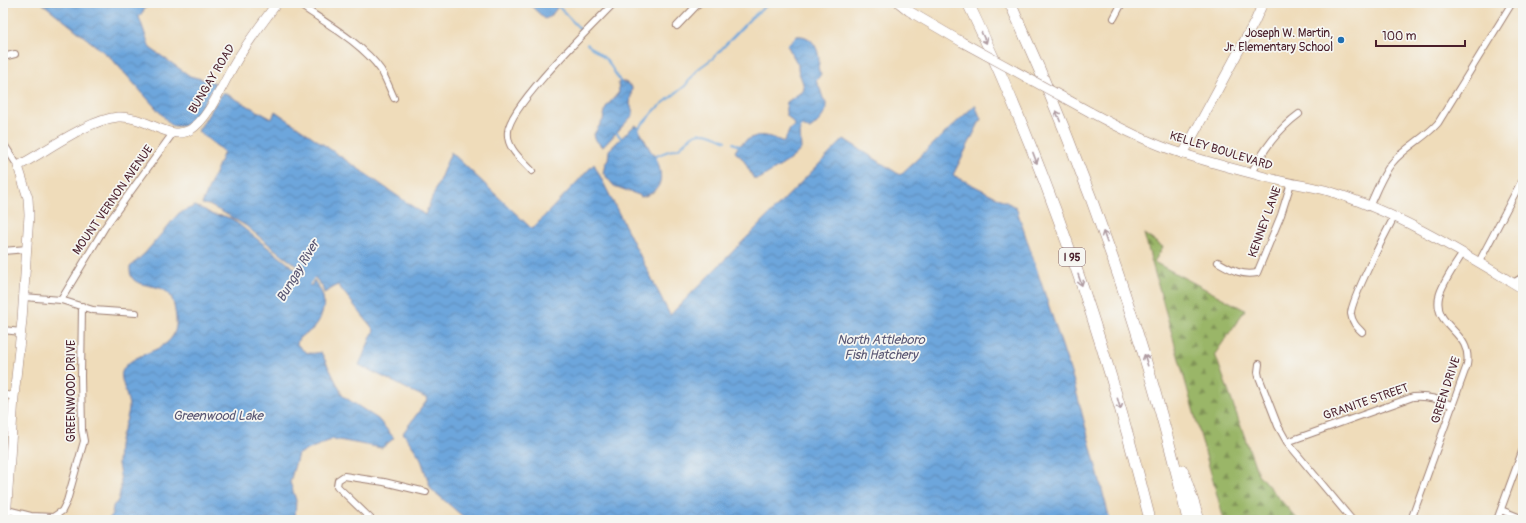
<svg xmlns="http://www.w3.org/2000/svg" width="1526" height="523" viewBox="0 0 1526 523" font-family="Pangolin,sans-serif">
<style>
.forest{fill:url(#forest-firs);stroke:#726a4a}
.water{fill:url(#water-waves);stroke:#5c6284}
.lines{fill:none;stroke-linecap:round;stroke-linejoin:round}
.stream{stroke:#6da6dc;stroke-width:2}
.river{stroke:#6da6dc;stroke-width:11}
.street-casing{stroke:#9c7e72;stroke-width:8}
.secondary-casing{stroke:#9c7e72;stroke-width:10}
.highway-casing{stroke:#9c7e72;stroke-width:12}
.street{stroke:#fff;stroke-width:6}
.secondary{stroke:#fff;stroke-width:9}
.highway{stroke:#fff;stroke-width:11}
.secondary-bridge-casing{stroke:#9c7e72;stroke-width:10;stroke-linecap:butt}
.secondary-bridge{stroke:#fff;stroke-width:9}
.oneway{stroke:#ae9aa0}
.poi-dot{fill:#1f6fb2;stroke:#f6f6f2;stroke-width:1.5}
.labels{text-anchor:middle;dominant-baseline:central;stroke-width:3.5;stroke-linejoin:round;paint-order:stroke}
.shield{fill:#f6f6f2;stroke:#7e6067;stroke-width:1}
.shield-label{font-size:11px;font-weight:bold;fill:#4a1f2b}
.poi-label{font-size:12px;fill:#4a1f2b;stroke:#f6f6f2;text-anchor:end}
.street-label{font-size:12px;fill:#4a1f2b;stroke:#f6f6f2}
.water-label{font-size:13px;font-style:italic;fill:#585572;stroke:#f6f6f2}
</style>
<defs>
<pattern id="forest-firs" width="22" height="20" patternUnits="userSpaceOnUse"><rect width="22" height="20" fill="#9ab668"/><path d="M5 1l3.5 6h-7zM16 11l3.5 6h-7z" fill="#809356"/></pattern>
<pattern id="water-waves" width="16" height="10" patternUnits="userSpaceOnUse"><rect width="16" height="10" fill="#6da6dc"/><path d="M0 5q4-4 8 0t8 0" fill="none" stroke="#5c87b3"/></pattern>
</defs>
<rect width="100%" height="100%" fill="#f6f6f2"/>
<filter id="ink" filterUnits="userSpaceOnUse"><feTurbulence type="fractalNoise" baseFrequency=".025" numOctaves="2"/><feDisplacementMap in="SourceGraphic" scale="8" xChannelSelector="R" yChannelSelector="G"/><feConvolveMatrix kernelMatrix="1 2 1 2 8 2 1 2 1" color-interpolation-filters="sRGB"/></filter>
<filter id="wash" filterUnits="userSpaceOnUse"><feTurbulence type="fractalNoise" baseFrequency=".012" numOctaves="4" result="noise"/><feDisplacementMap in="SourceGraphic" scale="16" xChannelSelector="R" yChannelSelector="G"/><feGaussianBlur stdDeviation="0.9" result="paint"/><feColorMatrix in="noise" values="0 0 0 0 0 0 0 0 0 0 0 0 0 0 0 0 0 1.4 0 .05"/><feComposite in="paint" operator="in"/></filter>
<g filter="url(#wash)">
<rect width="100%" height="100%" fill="#efdcba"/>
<!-- forest -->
<path class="forest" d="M1144,234L1163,247L1154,262L1245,310L1215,354L1258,474L1298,520H1224Z"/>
<!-- water -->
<path class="water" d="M42,3H149L139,17L150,48L190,76L216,83L194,119L183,126H172L111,58Z
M528,3H559V5L551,16L545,19Z
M797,36C814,34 822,54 818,69L821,74L816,81C820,87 821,92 823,98C824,100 826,102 826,104C829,112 816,125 810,129L802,126L800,128L801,149C791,162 774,169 761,178L757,179H754L743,159L735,152C737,147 740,145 744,142C760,131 768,136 784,142L790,129L794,126C793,119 786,118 786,112C785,109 787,105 787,102L804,90C804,81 797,73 798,65L787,45Z
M621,82H625L632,87L630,104L633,112V115L603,147L601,146L595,139L594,134L603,120L606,107L619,92L618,83Z
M223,92L272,119L275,111L425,215L451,152L532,229L594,164L670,315L844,139L900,175L975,105L981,119L953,175L1016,207L1073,379L1110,520H467L431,489L420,457L403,433L428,399L359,365L374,330L338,285L324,293L322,286L315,278L283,256L246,226L226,214L209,205L202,204L224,152L198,131Z
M635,125L637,126C641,133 645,141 649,148C651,152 654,155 656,158C664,177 663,192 641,197L639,195L614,186L603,173L605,164L608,160L609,150Z
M195,206L205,210L213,215L224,216L232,219L295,269L301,271L297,276L311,286L314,280C317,286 322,291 323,297C326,309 319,325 310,331C304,335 298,336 297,344C304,353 310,355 321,352L343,396L378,419L394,438L382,448L333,439L298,454L290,482L296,500L295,520H108C113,515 112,513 113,507C114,503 115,505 117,502C120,498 120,490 121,485C121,478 119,471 118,464C118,458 119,451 119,445C121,432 128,421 129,407C129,398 119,378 122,372C131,348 180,356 176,318C175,311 174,301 170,295C159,280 128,292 130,267L146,252L179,213Z"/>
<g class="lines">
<!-- stream -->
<path class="stream" d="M555,3L581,30
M587,44L607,60L621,83
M637,130L657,108L685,86L698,69L713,58L751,18L770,3
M616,132L622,139
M733,143L739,146
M655,157C663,152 671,151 679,148C683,145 687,140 691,137C702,128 715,136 726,141"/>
<!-- river -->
<path class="river" d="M305,281L317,264"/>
</g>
</g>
<g filter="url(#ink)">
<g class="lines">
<defs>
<path id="street" d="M297,3C324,22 362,43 381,70C386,79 390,89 394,98
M1114,18L1122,3
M677,26L699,3
M3,57L15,54
M3,143L18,166
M532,171C521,159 506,148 508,131C510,105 593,25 614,3
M1251,173C1264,150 1277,130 1299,114
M1369,207C1376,192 1382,175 1392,163C1405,147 1425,138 1438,123L1512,3
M3,251L27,249
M1218,262C1232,270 1242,276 1257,273L1281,215L1291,183
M1479,262L1523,178
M1513,283L1523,277
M24,297L61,300L93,310L136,313
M61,300L105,227L173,133
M3,330L21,332
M1362,332C1356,326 1352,322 1351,314C1350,302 1386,232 1394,217
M1259,364L1258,372L1259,377L1278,426L1287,442L1352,520
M3,394L14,397
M1287,442L1413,397C1429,396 1438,399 1453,406
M7,510L31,516L53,517L62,511L67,501L84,441L82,430L81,376L82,306
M1501,510L1523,519
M372,520L337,486L338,480L344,476L384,482L426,492
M1411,520L1467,365C1473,331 1433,328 1439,297C1441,285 1456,264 1463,253
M1497,520L1523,449"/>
<path id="secondary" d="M899,3L909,11L962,42
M1090,112C1120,128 1151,144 1184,154C1214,164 1246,172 1277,180C1293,184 1310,186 1325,190C1396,211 1460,251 1523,289
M1183,154L1255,21L1263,3
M6,520L14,397L22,320L29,215L28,198L18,166C47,151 87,120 118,117C145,115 169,142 190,130C210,118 224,80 237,60C249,40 263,22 277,3"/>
<path id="highway" d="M968,3C1047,168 1106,342 1150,520
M1010,3C1086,169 1147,342 1188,520
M1183,471L1199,520"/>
</defs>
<!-- street casing -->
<use href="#street" class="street-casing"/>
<!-- secondary casing -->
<use href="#secondary" class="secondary-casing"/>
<!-- highway casing -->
<use href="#highway" class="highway-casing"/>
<!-- street -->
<use href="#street" class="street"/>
<!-- secondary -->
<use href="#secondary" class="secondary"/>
<!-- highway -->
<use href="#highway" class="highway"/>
<defs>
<path id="secondary-bridge" d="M962,42L1090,112"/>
</defs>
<!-- secondary-bridge casing -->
<use href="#secondary-bridge" class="secondary-bridge-casing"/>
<!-- secondary-bridge -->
<use href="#secondary-bridge" class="secondary-bridge"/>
</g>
<!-- one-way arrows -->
<defs><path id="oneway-shaft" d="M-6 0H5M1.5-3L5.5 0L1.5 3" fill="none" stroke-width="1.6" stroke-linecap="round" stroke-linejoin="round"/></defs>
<g class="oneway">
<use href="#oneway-shaft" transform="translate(984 38) rotate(65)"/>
<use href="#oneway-shaft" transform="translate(1058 116) rotate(-112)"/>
<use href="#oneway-shaft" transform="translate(1035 158) rotate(69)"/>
<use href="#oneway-shaft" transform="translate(1105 237) rotate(-110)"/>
<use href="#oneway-shaft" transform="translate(1080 280) rotate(71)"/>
<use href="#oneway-shaft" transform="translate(1146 360) rotate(-107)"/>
<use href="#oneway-shaft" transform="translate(1119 404) rotate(74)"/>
</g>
</g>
<!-- markers -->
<circle class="poi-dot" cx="1341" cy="40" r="4"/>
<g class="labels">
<!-- shield labels -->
<rect class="shield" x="1059" y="248" width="26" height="18" rx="3"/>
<g class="shield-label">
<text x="1072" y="257">I 95</text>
</g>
<!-- poi labels -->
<g class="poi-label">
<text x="1333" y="33">Joseph W. Martin,<tspan x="1333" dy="14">Jr. Elementary School</tspan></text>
</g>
<!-- street labels -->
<g class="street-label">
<text transform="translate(212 79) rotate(-59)">BUNGAY ROAD</text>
<text transform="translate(1221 151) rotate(17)">KELLEY BOULEVARD</text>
<text transform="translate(113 200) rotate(-55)">MOUNT VERNON AVENUE</text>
<text transform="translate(1265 222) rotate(-70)">KENNEY LANE</text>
<text transform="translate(1446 390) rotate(-72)">GREEN DRIVE</text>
<text transform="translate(71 391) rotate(-90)">GREENWOOD DRIVE</text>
<text transform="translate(1366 402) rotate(-19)">GRANITE STREET</text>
</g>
<!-- water labels -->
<g class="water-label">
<text transform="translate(298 271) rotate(-59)">Bungay River</text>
<text x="881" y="340">North Attleboro<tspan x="881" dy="15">Fish Hatchery</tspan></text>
<text x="218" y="416">Greenwood Lake</text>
</g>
</g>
<!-- margin -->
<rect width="1526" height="523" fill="none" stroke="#f6f6f2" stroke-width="16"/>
<!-- scale -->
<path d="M1376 40v6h89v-6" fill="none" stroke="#4a1f2b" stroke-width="2"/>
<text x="1382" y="40" font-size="12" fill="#4a1f2b" stroke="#f6f6f2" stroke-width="3" paint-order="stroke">100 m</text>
</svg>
